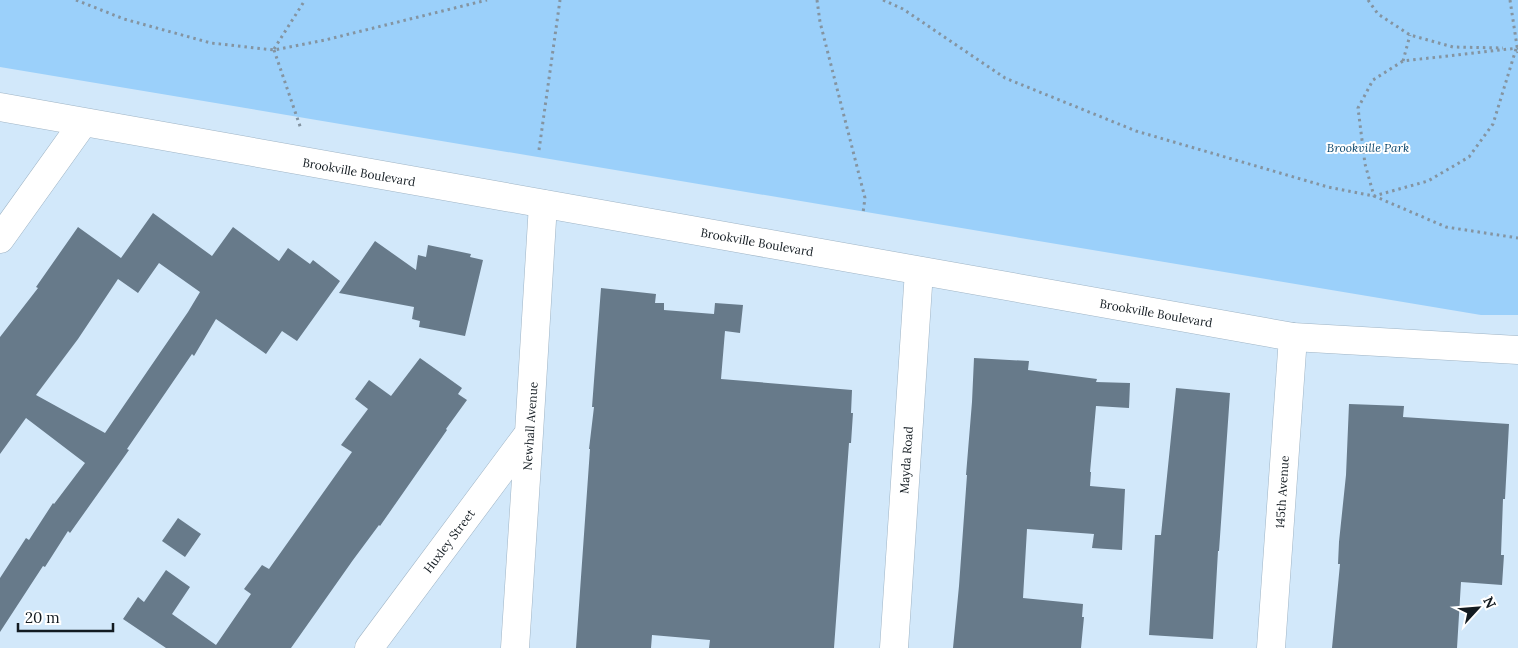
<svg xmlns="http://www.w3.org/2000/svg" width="1518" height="648" viewBox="0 0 1518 648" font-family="Lora,serif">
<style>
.green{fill:#9bd0fa}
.building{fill:#677a8a;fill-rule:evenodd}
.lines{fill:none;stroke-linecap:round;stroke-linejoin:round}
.minor-casing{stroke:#9fb4c5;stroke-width:29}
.tertiary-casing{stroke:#9fb4c5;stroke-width:29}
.path{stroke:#8494a1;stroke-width:3;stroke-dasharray:2.5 4;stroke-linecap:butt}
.minor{stroke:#fff;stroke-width:28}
.tertiary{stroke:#fff;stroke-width:28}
.labels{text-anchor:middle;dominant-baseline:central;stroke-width:4;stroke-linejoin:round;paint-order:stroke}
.park-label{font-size:12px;font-style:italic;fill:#0f4a70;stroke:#fff}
.street-label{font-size:12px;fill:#131b21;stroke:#fff}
</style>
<rect width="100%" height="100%" fill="#d2e8fa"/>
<!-- green -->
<path class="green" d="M0,0H1518V315H1481L0,67Z"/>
<!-- building -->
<path class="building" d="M153,213L212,256L233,227L279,261L288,248L310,264L313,260L340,281L297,341L282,331L266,354L216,319L194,356L192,354L127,449L129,450L70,533L68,531L45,567L43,566L0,632V578L26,538L29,540L53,503L54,504L85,463L26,418L0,454V337L38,288L36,287L78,227L121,258ZM159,263L200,292L188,312L105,433L36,395L78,339L118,279L138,293Z
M375,241L416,270L418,255L426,257L428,245L471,254L470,257L483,260L465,336L419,327L420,321L412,319L414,307L339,293Z
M601,288L656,294L655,303H664V310L714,314L715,303L743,305L740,333L725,331L721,379L852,390L851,413H853L851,443H849L834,648H709L710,640L652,635L651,648H576L590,449H589L594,407H592Z
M420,358L462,388L458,394L467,400L446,429L447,430L380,526L379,525L353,560L291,648H166L123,619L138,597L144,602L166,570L190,587L172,614L216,645L251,594L244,589L262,565L269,569L352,452L341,445L368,409L355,399L369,380L391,396Z
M974,358L1029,361L1028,370L1097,379L1096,382L1130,383L1129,408L1096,406L1090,472H1091L1090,486L1125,489L1122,550L1092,548L1094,534L1027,529L1023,598L1083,604L1082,617H1084L1081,648H953L959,586L967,475H966L972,402Z
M1176,388L1230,393L1219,551H1218L1213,639L1149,635L1155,535H1161Z
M1349,404L1404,406L1403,417L1509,424L1505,499H1503L1501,555H1504L1502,585L1461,582L1457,648H1332L1340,564H1338L1339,542L1346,475Z
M178,518L201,534L185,557L162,541Z"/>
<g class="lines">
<defs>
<path id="minor" d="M0,239L83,123
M369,648L529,433
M515,648L529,433L543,204
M894,648L919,271
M1271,648L1293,337"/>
<path id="tertiary" d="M0,107L1293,337L1518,350"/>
</defs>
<!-- minor casing -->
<use href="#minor" class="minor-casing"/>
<!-- tertiary casing -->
<use href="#tertiary" class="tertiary-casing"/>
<!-- path -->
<path class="path" d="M76,0L124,19L211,43L274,50L325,40L487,0
M817,0L820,22L865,198L863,213
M883,0L903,9L1005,78L1136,131L1328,187L1374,196L1446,227L1518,238
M1368,0L1378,14L1410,35L1453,47L1503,48
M1510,0L1518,53
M274,49L305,0
M1516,49L1493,124L1469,157L1428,181L1374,196L1365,164L1358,108L1373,80L1403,61L1518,48
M274,50L301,129
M1403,61L1410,35
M539,150L560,0"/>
<!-- minor -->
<use href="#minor" class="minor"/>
<!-- tertiary -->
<use href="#tertiary" class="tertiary"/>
</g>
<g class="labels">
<!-- park labels -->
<g class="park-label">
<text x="1368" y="147">Brookville Park</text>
</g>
<!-- street labels -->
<g class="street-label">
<text transform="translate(359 172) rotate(10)">Brookville Boulevard</text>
<text transform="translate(757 242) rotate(10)">Brookville Boulevard</text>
<text transform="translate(1156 313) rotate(10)">Brookville Boulevard</text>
<text transform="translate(530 426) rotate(-86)">Newhall Avenue</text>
<text transform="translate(906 460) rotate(-86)">Mayda Road</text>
<text transform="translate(1282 492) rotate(-86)">145th Avenue</text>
<text transform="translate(449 541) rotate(-53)">Huxley Street</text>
</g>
</g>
<!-- north arrow -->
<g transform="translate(1478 608) rotate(64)" stroke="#ffffff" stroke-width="4" paint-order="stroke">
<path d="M0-4L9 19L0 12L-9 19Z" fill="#131b21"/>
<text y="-8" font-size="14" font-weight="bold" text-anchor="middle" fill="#131b21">N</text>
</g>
<!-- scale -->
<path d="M18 623v8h95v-8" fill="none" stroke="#131b21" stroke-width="2.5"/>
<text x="25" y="623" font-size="15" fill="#131b21" stroke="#ffffff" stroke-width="4" paint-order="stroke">20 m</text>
</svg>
